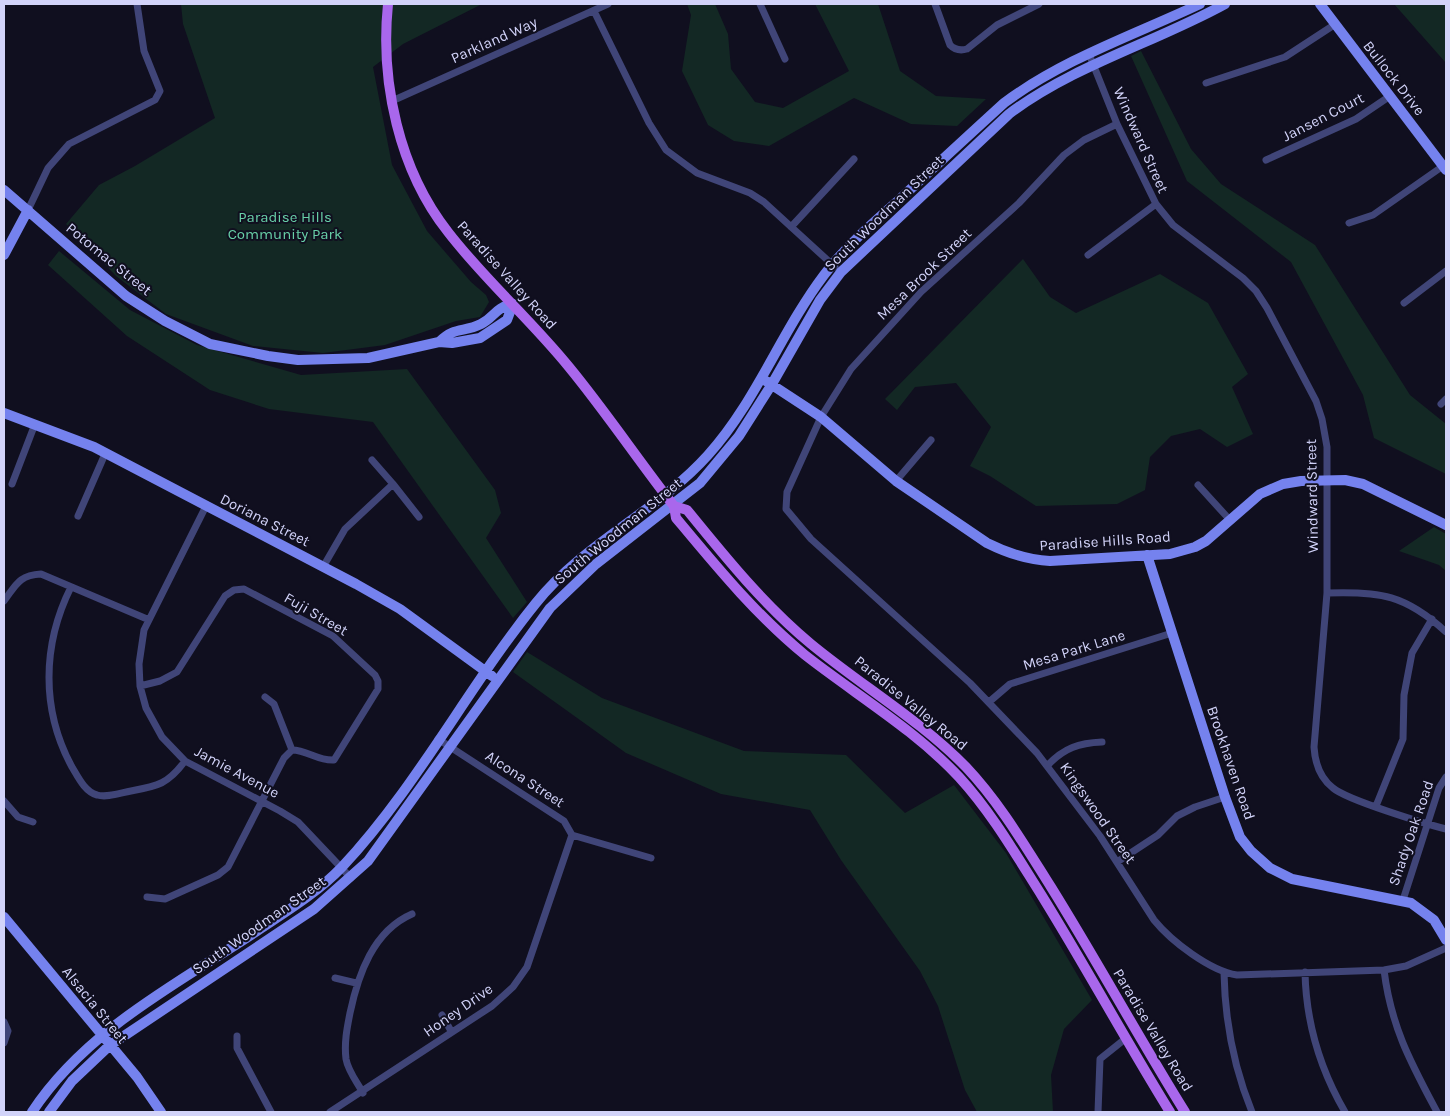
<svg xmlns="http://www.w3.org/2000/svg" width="1450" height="1116" viewBox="0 0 1450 1116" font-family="Karla,sans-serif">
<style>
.green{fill:#132824}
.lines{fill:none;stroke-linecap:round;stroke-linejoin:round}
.street{stroke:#404578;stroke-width:7}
.secondary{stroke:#7582ee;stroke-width:10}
.primary{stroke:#a967ec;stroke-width:10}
.labels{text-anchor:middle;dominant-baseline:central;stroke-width:4;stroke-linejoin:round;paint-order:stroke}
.street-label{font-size:15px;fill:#d2d3f9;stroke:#100f1f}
.park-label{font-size:15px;fill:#68d0a8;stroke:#100f1f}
</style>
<rect width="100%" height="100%" fill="#100f1f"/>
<!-- green -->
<path class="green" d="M181,4H482L403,44L373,67L392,165L427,231L471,282L486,295L489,302L480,317L456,321L385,345L323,353L253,346L166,314L116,276L66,224L99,185L135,166L215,118L183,24Z
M687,4H715L728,34L731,69L755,102L783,108L849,71L815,4H878L900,71L936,96L986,99L957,126L911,124L854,98L769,146L734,141L708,125L682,71L691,15Z
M1394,4H1446V63Z
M1141,51L1191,149L1221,184L1315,245L1410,395L1446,424V474L1374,438L1363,395L1291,262L1187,181L1131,56Z
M59,251L130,310L197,345L301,375L407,369L495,490L501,513L486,538L527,602L513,618L373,422L269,409L210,390L127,336L48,265Z
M1023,259L1050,297L1076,313L1160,274L1208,303L1248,374L1232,387L1253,434L1227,447L1200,429L1171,436L1150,457L1145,490L1117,504L1036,506L990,476L970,466L991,427L956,383L915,387L897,410L885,399Z
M1434,527L1446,534V571L1439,565L1399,551Z
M527,652L602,698L744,751L846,755L905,813L954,785L1006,853L1092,1000L1064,1029L1051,1075L1053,1112H977L965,1090L938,1006L920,971L841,860L810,810L721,794L626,753L513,672Z"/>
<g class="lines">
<!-- street -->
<path class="street" d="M760,4L785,59
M935,4L950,45C955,50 960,51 967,49L997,25L1039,4
M594,11L649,123L666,150L697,173L750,193L764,202L835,267
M1089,54L1117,124L1156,204L1173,225L1243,278L1256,291L1267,308L1316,401L1322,419L1327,447V593L1314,747C1315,763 1320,778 1333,788C1347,800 1426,824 1446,829
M1206,83L1285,57L1334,25
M392,101L608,4
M1117,124L1084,140L1064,155L1019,203L921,292L851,369L821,417L787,492L786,509L811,539L970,683L1037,753L1100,836L1154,920C1171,941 1210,971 1237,975L1384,970L1406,966L1446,948
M1266,160L1356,119L1390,96
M28,210L48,168L69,144L155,100L160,91L144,51L137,4
M1349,223L1373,215L1443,166
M791,227L854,159
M1088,255L1156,204
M1404,303L1446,271
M1441,404L1446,399
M372,460L393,484
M896,481L931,440
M12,484L35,424
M1198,485L1229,519
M206,506L144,630L139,664L140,686L146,708L162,737L185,761L280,811L298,822L351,878
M78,516L105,454
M323,567L345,529L393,484L419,517
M71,587C42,645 41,710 72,767C78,777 85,792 97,795C107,798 120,793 131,791C158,786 168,784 185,761
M1327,593C1380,591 1406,595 1446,632
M4,601C16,585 19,575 41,574L147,619
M140,686L160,681L177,672L225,596L234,590L244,589L333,636L375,675L378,681V689L334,760C318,761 307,750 292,750
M265,697L274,704L292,750
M989,702L1010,684L1172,633
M438,739L564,821L572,835
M1048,765C1064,748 1079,743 1102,742
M4,801L18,817L33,822
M1376,806L1403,739L1404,695L1412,653L1432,619
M572,835L651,858
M1117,862L1158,835L1177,816L1195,807L1225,797
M147,897L165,899L218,875L228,867L284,758L292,750
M1403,900L1439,788L1446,777
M1384,970C1391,1027 1411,1063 1437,1112
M1305,972C1306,1022 1320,1069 1345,1112
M1224,973C1225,1021 1234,1068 1252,1112
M335,978L356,983
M442,1015L451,1031
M4,1022L8,1031L4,1043
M237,1036V1048L271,1112
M363,1093C357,1082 348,1071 346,1059C344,1043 347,1028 350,1013C358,975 373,931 412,914
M330,1112L492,1006L513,987L527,967L572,835
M1098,1112L1100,1059L1125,1039"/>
<!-- secondary -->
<path class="secondary" d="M1320,4L1446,170
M4,190L126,296L165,321L210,344L268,356L298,360L368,358L439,342L452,343L480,338L507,320L513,304
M4,255L28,210
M439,342C455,326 463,333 481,324C495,317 494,308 513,304
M766,381L821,417L896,481L987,543C1007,553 1028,560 1050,561L1170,554L1195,547L1206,541L1260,494L1283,484L1301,481L1345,480L1363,484L1446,525
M4,413L94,447L356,584L400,609L492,676
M1147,555L1225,797L1240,837L1251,851L1270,868L1292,879L1411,903L1434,920L1446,940
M4,917L137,1077L161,1112
M32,1112C86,1030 177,984 257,931C287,911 317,893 342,867C417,787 468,687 536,603C584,543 658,511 708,455C756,402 781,332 824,275C845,247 873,223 899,200C934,167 969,135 1004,103C1063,59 1134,35 1200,4
M49,1112L72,1081L109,1046L314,909L368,861L550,608L596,564L700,483L739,436L772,384L820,300L841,272L1009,114C1074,65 1154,43 1225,4"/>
<!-- primary -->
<path class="primary" d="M388,4C380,82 399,170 448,232C485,280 531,320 569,367C606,412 638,460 674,506L676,518C716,566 756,615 805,655C856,695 914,729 959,777C992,813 1016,855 1042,896C1086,967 1126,1041 1170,1112
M674,506L687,510C726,558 764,605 811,644C862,686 920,720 966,767C1000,803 1025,846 1051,887C1097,961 1139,1038 1185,1112"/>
</g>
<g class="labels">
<!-- street labels -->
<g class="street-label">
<text transform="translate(494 40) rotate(-24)">Parkland Way</text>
<text transform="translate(1394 78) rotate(52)">Bullock Drive</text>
<text transform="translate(1323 117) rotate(-27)">Jansen Court</text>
<text transform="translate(1141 140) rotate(66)">Windward Street</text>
<text transform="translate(884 213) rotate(-44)">South Woodman Street</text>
<text transform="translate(109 259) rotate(39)">Potomac Street</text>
<text transform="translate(924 274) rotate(-44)">Mesa Brook Street</text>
<text transform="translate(507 275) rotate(48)">Paradise Valley Road</text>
<text transform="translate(1312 496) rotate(-91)">Windward Street</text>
<text transform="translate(265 520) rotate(27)">Doriana Street</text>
<text transform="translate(618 531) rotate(-39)">South Woodman Street</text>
<text transform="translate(1105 541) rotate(-4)">Paradise Hills Road</text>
<text transform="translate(316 614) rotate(30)">Fuji Street</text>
<text transform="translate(1074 650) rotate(-17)">Mesa Park Lane</text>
<text transform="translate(911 703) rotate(39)">Paradise Valley Road</text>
<text transform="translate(1231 763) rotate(71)">Brookhaven Road</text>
<text transform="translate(237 772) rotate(28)">Jamie Avenue</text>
<text transform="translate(525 779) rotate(33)">Alcona Street</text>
<text transform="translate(1098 813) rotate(55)">Kingswood Street</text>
<text transform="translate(1411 833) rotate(-71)">Shady Oak Road</text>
<text transform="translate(259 925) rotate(-35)">South Woodman Street</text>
<text transform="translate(95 1005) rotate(51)">Alsacia Street</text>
<text transform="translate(458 1010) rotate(-35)">Honey Drive</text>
<text transform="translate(1153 1030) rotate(59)">Paradise Valley Road</text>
</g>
<!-- park labels -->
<g class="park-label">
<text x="285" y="217">Paradise Hills<tspan x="285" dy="17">Community Park</tspan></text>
</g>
</g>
<!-- border -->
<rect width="1450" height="1116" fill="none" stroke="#d2d3f9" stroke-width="10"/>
</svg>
